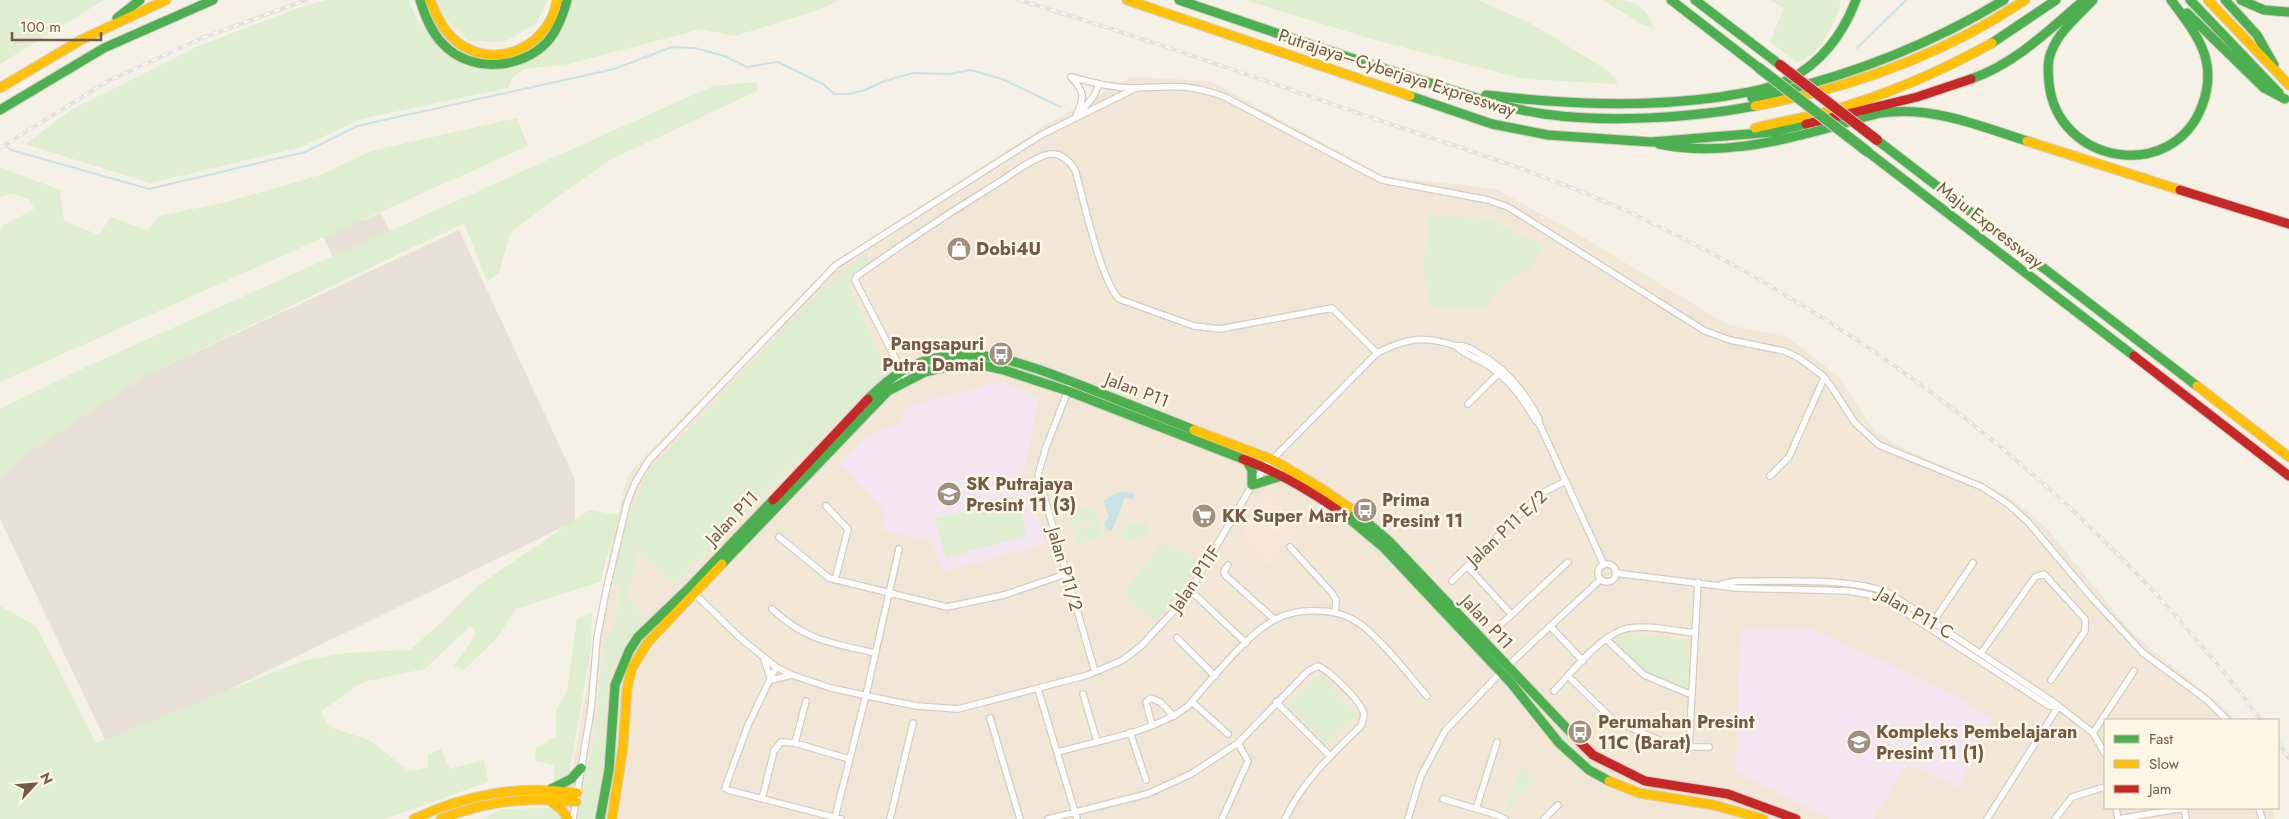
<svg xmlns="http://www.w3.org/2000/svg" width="2289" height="819" viewBox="0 0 2289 819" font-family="Jost,sans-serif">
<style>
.residential{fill:#f2e7d6}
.commercial{fill:#f7e6d9}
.industrial{fill:#e8e1d7}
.education{fill:#f3e6f0}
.green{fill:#dfedd1}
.water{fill:#c8e2e5}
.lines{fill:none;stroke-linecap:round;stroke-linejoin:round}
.stream{stroke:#c8e2e5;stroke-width:2}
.street-casing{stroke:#d5ccc1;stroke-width:8}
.fast-casing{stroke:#d6cdc3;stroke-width:11}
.slow-casing{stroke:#d6cdc3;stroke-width:11}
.jam-casing{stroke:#d6cdc3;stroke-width:11}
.street{stroke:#fefdfb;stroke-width:5.5}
.fast{stroke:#4caf50;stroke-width:9}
.slow{stroke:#ffc107;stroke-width:9}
.jam{stroke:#c62828;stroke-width:9}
.rail-casing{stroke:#e4e1e3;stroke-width:4}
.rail{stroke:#fff7e6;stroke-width:2;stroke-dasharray:5.5;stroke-linecap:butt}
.fast-bridge-casing{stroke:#d5ccc4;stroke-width:12;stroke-linecap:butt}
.jam-bridge-casing{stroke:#d5ccc4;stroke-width:12;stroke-linecap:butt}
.fast-bridge{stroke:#4caf50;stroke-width:10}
.jam-bridge{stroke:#c62828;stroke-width:10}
.labels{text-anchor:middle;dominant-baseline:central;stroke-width:5;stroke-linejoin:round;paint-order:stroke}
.street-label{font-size:18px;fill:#735a47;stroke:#fff7e6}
.poi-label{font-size:18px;font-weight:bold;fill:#735a47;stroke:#fff7e6;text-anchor:start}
</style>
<rect width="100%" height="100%" fill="#f6f1e6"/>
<!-- residential -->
<path class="residential" d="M1131,77L1210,81L1386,177L1496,189L1583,237L1728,325L1787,337L1840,378L1874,431L1907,450L2005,494L2046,527L2132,633L2229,712L2235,720H2105V808H2272L2275,819H564L613,533L628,474L831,264L1049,123Z"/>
<!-- commercial -->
<path class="commercial" d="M1267,493L1301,529L1267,566L1240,539L1255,510Z"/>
<!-- industrial -->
<path class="industrial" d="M381,213L390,232L333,258L321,232L359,215L362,221Z
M459,230L575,479V521L109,748L0,519V443Z"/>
<!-- education -->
<path class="education" d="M1002,381L1039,398L1023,476L1046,544L943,572L930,540L882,531L885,512L839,462L863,439L900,423L908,406Z
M1811,629L1933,684L1955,695L1992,719L1959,787L1907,764L1873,819H1831L1736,772L1740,630Z"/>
<!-- green -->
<path class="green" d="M0,0H104L0,64Z
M326,0H409L416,18L439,46L465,66L499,69L529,61L547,47L566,22L571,0H840L818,10L735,36L701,29L568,64L524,69L512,78L508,88L361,119L299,148L150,183L25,144L71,110L199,46L298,8Z
M436,0H548L537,23L505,42L468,41L441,15Z
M1245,0H1478L1532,24L1610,72L1618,84L1524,79L1375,40Z
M1603,0C1633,0 1642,0 1654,28L1641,24Z
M1770,0H1841C1837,22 1820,56 1797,62L1770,42L1784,8Z
M757,82V91L610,160L555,199L510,233L499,273L487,281L464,223L147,375L17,461L0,478V409L90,365L713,86Z
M517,118L528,146L0,382V234L2,226L34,209L30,200L12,193L0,197V167L60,190L64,221L99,235L110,217L147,230L159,216L226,202L320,175L371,151Z
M1428,214L1487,219L1543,246L1530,270L1505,281L1487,308L1429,307L1424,270Z
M863,254L869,262L848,284L888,370L674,586L638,552L628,595L644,621L610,670L606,704V757L597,819H578L598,720L597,709L604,641C618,627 618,606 621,587L613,583L625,527L648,471L818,293Z
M1016,496L1027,535L946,558L935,519Z
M1094,505L1098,520L1072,528L1067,513Z
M589,510L619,515L600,582L515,609L498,637L464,670L454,666L476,634L470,626L425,669L363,682L321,711L329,727L369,740L409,771L428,767V754L441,749L450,769L484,760L488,782L385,819H0V606L36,626L96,743L302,661L345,653L410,650L443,621L476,587Z
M1146,521L1150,534L1124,542L1120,528Z
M1099,522L1103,537L1077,545L1073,530Z
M1163,540L1199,561L1174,600L1154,622L1124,593Z
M592,613L591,649L569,776L554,781L555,765L535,761L536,748L556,736V711L567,691L577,619Z
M1635,634L1684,639L1688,644L1687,686L1683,689L1645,672L1615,642L1619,637Z
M1317,676L1323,677L1356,716L1327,745L1287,703Z
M1521,765L1537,780C1526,788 1513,801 1508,813L1505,811Z
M553,808L562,819H483L501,809Z"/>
<!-- water -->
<path class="water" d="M1122,491L1135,494L1133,500L1125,497L1112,531L1106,529L1104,522L1109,518L1104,501L1106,499Z"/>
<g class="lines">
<!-- stream -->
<path class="stream" d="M1857,48L1906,0
M4,145L11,150L149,189L305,152L357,126L614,69L672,47L695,48L724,56L747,67L778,62L823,84L834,94H849L865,90L885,81L913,73L950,74L970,70L1002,79L1061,107"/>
<defs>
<path id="street" d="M1071,77C1092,82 1115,89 1137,88C1174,86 1189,84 1225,97L1382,180L1488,200L1508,207L1705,331L1730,340L1784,351L1799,358L1822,375L1831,386L1855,423L1879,445L1982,487L2008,504L2028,522L2093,599L2143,653L2207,700L2227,720
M1072,78C1086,94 1084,97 1076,116
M1080,113L1094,96L1099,84
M1456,346C1462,354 1484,361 1493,369C1512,383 1524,401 1536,421L1539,423
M907,381L857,284L855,280L857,276C904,243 952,211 1001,181C1013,173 1037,155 1051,154C1062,153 1070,162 1075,170C1084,200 1100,279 1119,299L1194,326L1220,329L1332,308L1377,353
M1069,388L1046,447L1038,475L1095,672
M1468,404L1499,373
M1770,476L1789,457L1824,378
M826,506L848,529L835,580
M779,537L829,578L947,607L1004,595L1066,574
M1290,547L1332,593L1336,600L1335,613
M1598 573a9 9 0 1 1 18 0a9 9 0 1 1-18 0Z
M1228,565L1224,571L1225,575L1274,619
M1467,566L1511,614
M1615,573L1736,588L1849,591L1871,595L1889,602L2049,706L2058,707
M1452,581L1542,493L1566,481
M1722,584L1738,581C1780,582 1851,577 1889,593L2052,701L2093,733L2105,754
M692,591L739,637L776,667L792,675L831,688L882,699L917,706L958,709L1088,675L1123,660L1141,646L1185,599L1247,494L1265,467L1377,353C1407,338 1424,335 1456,346C1464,344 1472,349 1478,353C1507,369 1524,391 1539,419V423L1604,565
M1191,591L1246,643
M772,609C806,641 832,643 875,653
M1933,622L1973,563
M1550,626L1583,661
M1495,630L1568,562
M1177,638L1215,676
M1606,639L1644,675L1692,695
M1981,653L2035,577L2044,574L2085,619V631L2051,680
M764,659L771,680L792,675
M776,667L748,725L725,788L728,790L841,819
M1568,676L1613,720L1675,747H1709
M1038,689L1077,819
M1554,691C1572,672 1603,632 1629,628C1651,625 1674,631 1695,633
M1083,694L1097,741
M1192,702L1228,734
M1276,702L1330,756
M990,718L1020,819
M1152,725L1146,702L1151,698L1160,702L1174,716
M1130,732L1146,780
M2093,733L2134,671
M795,743L806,701
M1689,748L1698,582
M1058,752C1100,740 1151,733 1187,707C1208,684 1249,631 1276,619C1290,612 1305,610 1320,611C1335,611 1351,617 1363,626C1387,646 1407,673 1427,696
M762,799L774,751L781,742L795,743L849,759
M1443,799L1497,815L1505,819
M2116,808L2118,819
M2184,808L2186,819
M2259,808L2262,819
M1476,809L1497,742
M835,817L866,695L899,549
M573,819L591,709L597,638L606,591L627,503L635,483L649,460L836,265L1041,135L1136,88
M890,819L913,723
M1048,819L1147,794L1191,774L1238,743L1308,671L1318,666C1329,670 1359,700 1363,711C1365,716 1363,721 1361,726C1332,754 1302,782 1285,819
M1222,819L1248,761L1238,743
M1408,819L1421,776L1445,731L1501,672L1601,579
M1544,819L1558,805
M1987,819L2058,707
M2055,819L2072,797L2105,787
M2118,819L2184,808"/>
<path id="fast" d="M420,0C425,16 431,32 443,44C470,73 521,70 547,42C558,30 563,15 567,0
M1179,0C1259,27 1339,55 1420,80C1460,92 1501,108 1544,114C1608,123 1691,118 1755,106
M1671,0L1759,68
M1695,0L1780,65
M2093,0C2079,15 2060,30 2052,50C2047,60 2048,72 2049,83C2057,164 2172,184 2202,106C2219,61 2197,35 2171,0
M2190,0L2279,93
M2225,0L2257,35L2274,65
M2241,0L2264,10L2289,12
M2187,13L2264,88L2285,99
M117,18L140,0
M1992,43L2056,0
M1971,79C2015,64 2049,30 2084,0
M1486,95C1564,104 1642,108 1720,97C1743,93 1769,90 1790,79C1822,62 1843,34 1856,0
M1410,96L1492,124L1548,135L1651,142L1774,132L1806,124
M1752,98C1842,79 1925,48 2004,0
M0,110L104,48L213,0
M1877,140L2197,386
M1659,144C1714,156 1774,143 1828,128C1848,123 1870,113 1890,112C1938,108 1982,127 2027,141
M1868,152L2134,356
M868,399C892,375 912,361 947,356C998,349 1051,374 1098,392C1130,405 1162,417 1194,430
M1246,460L1252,470V485L1282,476
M1350,508L1389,541L1575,737
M1346,516L1383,547L1511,683L1559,743L1589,770L1609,781
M722,564L888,391L925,372L942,368L977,364L1004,370L1068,391L1243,459
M551,789L571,779L581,768
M600,819L609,770L615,685L629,651L638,637L689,588L773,500"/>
<path id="slow" d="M430,0C437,18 446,36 463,46C501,70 551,43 557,0
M1127,0L1410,96
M2208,0L2289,85
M0,88L81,40L166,0
M1755,106C1850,88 1945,54 2025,0
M1755,128C1779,122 1803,118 1826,112C1884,96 1940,72 1992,43
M2027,141L2180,190
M2197,386L2289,457
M1194,430L1273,460L1319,487L1350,508
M1609,781L1639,793L1714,805L1763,819
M549,800L562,810L568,819
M414,819C467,794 519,785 577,793
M441,819C485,801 529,796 576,802
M612,819L623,747L627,689L632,668L648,642L722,564"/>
<path id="jam" d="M1806,124L1917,97L1971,79
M2180,190L2289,224
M2134,356L2289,476
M1243,459C1281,473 1314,493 1346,516
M773,500L868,399
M1575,737L1593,755L1645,781L1728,794L1796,819"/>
</defs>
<!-- street casing -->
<use href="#street" class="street-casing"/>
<!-- fast casing -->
<use href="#fast" class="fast-casing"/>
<!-- slow casing -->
<use href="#slow" class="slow-casing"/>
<!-- jam casing -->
<use href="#jam" class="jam-casing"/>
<!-- street -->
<use href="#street" class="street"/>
<!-- fast -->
<use href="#fast" class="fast"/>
<!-- slow -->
<use href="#slow" class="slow"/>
<!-- jam -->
<use href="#jam" class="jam"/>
<defs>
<path id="rail" d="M1019,0C1139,36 1257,78 1375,119C1461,148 1548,175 1631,213C1878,329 2097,501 2261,720
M0,148L108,81L202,38L306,0
M2278,742L2289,758"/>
</defs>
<!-- rail casing -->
<use href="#rail" class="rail-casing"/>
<!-- rail -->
<use href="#rail" class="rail"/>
<defs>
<path id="fast-bridge" d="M1759,68L1868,152"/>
<path id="jam-bridge" d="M1780,65L1877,140"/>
</defs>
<!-- fast-bridge casing -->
<use href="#fast-bridge" class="fast-bridge-casing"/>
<!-- jam-bridge casing -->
<use href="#jam-bridge" class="jam-bridge-casing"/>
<!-- fast-bridge -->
<use href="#fast-bridge" class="fast-bridge"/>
<!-- jam-bridge -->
<use href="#jam-bridge" class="jam-bridge"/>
</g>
<!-- icons -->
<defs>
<symbol id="shop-disc" viewBox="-11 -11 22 22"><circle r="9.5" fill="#a18f7f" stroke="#fff7e6"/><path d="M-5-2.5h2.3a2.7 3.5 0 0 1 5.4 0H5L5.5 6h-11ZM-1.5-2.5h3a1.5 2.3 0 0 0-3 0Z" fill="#fff"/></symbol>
<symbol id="bus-disc" viewBox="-11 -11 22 22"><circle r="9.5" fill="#a18f7f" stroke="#fff7e6"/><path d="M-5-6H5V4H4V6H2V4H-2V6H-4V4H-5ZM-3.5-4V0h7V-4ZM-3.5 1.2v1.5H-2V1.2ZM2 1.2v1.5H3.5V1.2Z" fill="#fff"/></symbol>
<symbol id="school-disc" viewBox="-11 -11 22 22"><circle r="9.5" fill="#a18f7f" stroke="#fff7e6"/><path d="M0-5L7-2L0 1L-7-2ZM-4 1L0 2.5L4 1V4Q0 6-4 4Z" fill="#fff"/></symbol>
<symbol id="supermarket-disc" viewBox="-11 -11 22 22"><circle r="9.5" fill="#a18f7f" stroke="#fff7e6"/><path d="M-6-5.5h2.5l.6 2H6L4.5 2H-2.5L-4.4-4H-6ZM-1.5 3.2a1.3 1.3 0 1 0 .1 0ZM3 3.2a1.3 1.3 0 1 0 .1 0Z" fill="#fff"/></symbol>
</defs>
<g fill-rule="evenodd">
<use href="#shop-disc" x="945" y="235" width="28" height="28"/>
<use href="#bus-disc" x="987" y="340" width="28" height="28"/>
<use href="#school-disc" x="935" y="480" width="28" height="28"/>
<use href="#bus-disc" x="1351" y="496" width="28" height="28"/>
<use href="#supermarket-disc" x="1190" y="502" width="28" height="28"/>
<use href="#bus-disc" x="1566" y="718" width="28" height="28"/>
<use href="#school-disc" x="1845" y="728" width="28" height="28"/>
</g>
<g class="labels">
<!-- street labels -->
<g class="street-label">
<text transform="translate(1397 73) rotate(18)">Putrajaya–Cyberjaya Expressway</text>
<text transform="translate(1990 225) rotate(38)">Maju Expressway</text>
<text transform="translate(1137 390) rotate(21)">Jalan P11</text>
<text transform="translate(732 518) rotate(-46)">Jalan P11</text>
<text transform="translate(1507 528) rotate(-43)">Jalan P11 E/2</text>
<text transform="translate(1065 569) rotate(74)">Jalan P11/2</text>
<text transform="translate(1195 579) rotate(-56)">Jalan P11F</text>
<text transform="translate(1915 613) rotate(30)">Jalan P11 C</text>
<text transform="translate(1487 622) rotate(47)">Jalan P11</text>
</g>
<!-- poi labels -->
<g class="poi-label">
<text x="976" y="249">Dobi4U</text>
<text x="984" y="344" text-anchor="end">Pangsapuri<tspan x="984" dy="21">Putra Damai</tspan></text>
<text x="966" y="484">SK Putrajaya<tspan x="966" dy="21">Presint 11 (3)</tspan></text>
<text x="1382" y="500">Prima<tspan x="1382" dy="21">Presint 11</tspan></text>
<text x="1222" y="516">KK Super Mart</text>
<text x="1598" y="722">Perumahan Presint<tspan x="1598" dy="21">11C (Barat)</tspan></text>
<text x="1876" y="732">Kompleks Pembelajaran<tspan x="1876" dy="21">Presint 11 (1)</tspan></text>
</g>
</g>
<!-- legend -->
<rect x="2104" y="719" width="175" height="90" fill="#fff7e6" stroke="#c7b8a6"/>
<rect x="2114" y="735" width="25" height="8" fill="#4caf50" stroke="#c7b8a6"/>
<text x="2149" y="744" font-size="15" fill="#735a47">Fast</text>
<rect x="2114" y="760" width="25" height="8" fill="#ffc107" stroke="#c7b8a6"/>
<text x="2149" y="769" font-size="15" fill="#735a47">Slow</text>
<rect x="2114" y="785" width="25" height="8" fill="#c62828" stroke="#c7b8a6"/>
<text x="2149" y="794" font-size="15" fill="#735a47">Jam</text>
<!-- north arrow -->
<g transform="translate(35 784) rotate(64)" stroke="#fff7e6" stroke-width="4" paint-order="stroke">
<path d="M0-4L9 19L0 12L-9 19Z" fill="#735a47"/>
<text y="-8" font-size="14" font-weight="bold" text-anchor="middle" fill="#735a47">N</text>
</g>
<!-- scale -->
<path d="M12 32v8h89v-8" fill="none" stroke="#735a47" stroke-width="2.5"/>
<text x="20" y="32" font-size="15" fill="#735a47" stroke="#fff7e6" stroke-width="4" paint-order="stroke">100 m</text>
</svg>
